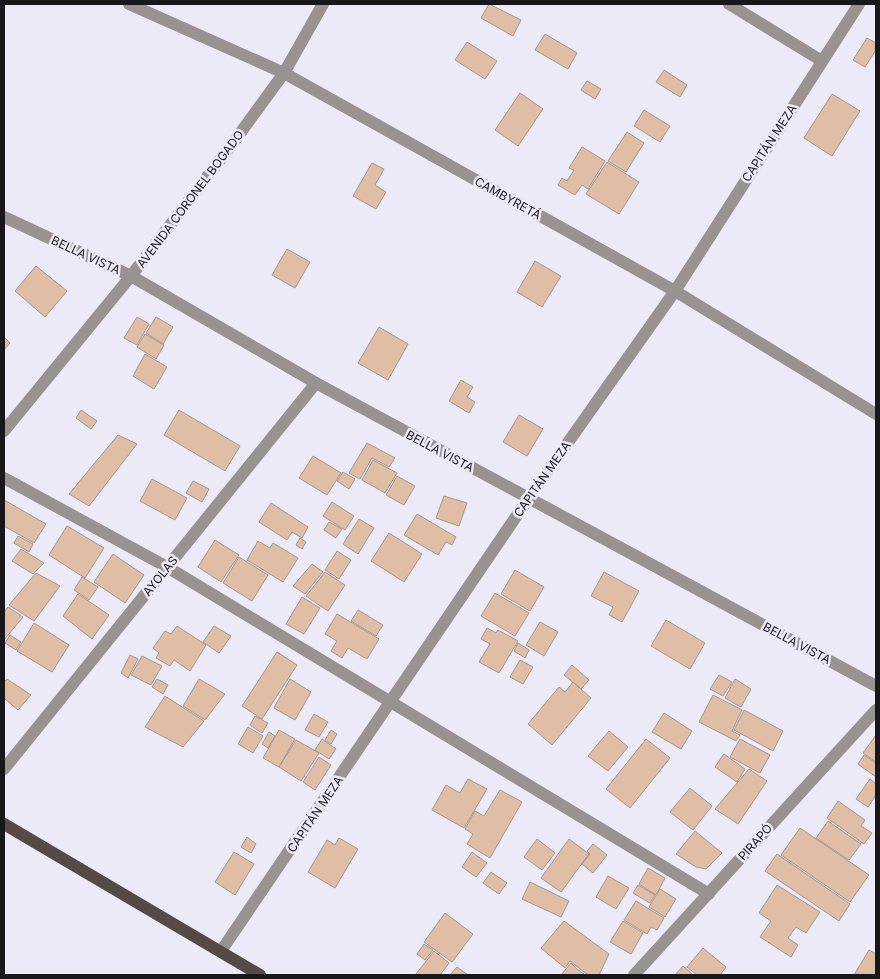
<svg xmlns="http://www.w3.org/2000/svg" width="880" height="979" viewBox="0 0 880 979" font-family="Inter,sans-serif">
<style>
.building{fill:#e0bea6;stroke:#a3978f}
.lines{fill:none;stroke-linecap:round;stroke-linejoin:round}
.minor{stroke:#989290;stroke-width:12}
.major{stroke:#554b46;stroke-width:12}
.labels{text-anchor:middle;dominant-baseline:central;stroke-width:5;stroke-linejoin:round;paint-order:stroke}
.street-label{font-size:12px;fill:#18171b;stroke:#eceaf7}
</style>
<rect width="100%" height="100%" fill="#eceaf7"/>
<!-- building -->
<path class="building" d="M489,4L521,20L513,36L481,18Z
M545,34L577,53L568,69L535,50Z
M867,38L876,43V50L865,67L853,60Z
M467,42L497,61L485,79L455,60Z
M664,70L687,85L680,97L656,82Z
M587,81L601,89L595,99L581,90Z
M520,93L543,109L518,146L495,130Z
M832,94L860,111L832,156L804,138Z
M644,110L670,126L660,142L634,126Z
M627,132L644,143L626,172L608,161Z
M582,147L605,161L588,189L582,185L575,195L558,185L562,178L567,181L574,170L569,168Z
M607,162L639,182L619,214L586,194Z
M372,163L384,169L375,185L386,192L376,209L353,196Z
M287,249L310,262L295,288L272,275Z
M535,261L561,276L542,307L517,292Z
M36,266L67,291L45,317L15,291Z
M137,317L149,324L137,345L124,338Z
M156,317L173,327L163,344L146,333Z
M379,327L408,344L388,380L358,363Z
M145,334L164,345L156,359L137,347Z
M4,337L10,343L4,350Z
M145,354L167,367L154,389L133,376Z
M461,380L473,387L467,397L475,402L469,413L449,401Z
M81,410L97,421L91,429L76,418Z
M179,410L240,446L225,471L164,435Z
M519,415L543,429L527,456L503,442Z
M118,435L137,444L89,506L69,494Z
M367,443L395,458L389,467L372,458L360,479L349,473Z
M313,456L341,473L327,495L299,478Z
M373,460L397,473L385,493L362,480Z
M343,472L355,479L349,489L337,481Z
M397,476L415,486L404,505L386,495Z
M152,479L187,498L175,520L140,501Z
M193,481L209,489L202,502L186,493Z
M444,496L467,503L459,526L436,518Z
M4,500L46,524L34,543L4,526Z
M332,502L354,516L345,530L323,516Z
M271,503L308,527L302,538L292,532L287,540L259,522Z
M417,514L456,537L452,545L446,542L438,555L404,535Z
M359,519L374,528L358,554L343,544Z
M329,522L342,529L336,538L324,530Z
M67,526L104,548L85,578L49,555Z
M389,533L422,554L404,582L371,561Z
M18,536L33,544L29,552L14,543Z
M300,538L306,542L302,549L296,545Z
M215,540L239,555L221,582L198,567Z
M258,541L270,548L273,543L298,558L283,582L247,560Z
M21,549L44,563L33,574L12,561Z
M337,551L351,560L339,579L325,570Z
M113,554L144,575L125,603L94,582Z
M239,557L268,575L252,601L223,583Z
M312,564L323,572L305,594L293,586Z
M515,570L544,587L530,611L501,594Z
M325,572L345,585L328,611L306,596Z
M604,572L639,591L622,622L609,615L613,607L591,596Z
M36,573L60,586L34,621L9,605Z
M82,577L98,587L89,600L74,590Z
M495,593L529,613L515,636L481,616Z
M78,594L109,615L92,639L63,616Z
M302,597L320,608L304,634L286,624Z
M8,607L23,617L4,640V612Z
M358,610L383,625L376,636L351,621Z
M337,614L379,639L367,659L348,648L342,658L331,651L337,641L325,634Z
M666,620L705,643L690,669L651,646Z
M540,622L558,632L544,656L526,645Z
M34,623L69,645L52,672L17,651Z
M177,626L206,645L190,671L174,660L170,666L156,658L159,653L153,648L165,631L171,634Z
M214,626L231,636L219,653L203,642Z
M487,628L496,633L498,630L518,641L499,673L479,662L490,644L481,639Z
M10,635L21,642L16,650L5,643Z
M518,643L529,650L525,658L514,651Z
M277,652L297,665L262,719L242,706Z
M130,655L138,659L128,678L121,673Z
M142,656L162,666L151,685L131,675Z
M520,660L533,667L523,684L510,677Z
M572,665L589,680L581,689L564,675Z
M719,675L732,682L723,696L710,689Z
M7,679L31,695L18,710L5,699L4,701V682Z
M157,679L168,685L163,694L152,687Z
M199,679L225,694L205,720L183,706Z
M290,679L311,692L295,720L274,708Z
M735,679L751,689L741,707L725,698Z
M573,682L591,698L552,745L528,724L559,687L565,692Z
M713,695L742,710L732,731L740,735L736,741L699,722Z
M165,696L204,721L183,747L145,727Z
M744,710L783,731L773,751L734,730Z
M664,713L692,731L681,749L652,732Z
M314,714L328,722L319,737L305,730Z
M255,716L268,723L262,733L250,725Z
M248,727L263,736L253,753L238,744Z
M279,730L295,739L279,767L263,758Z
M331,730L337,734L331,744L325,740Z
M609,731L628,747L608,771L588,756Z
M269,732L275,736L268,748L262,744Z
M876,735V762L863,753Z
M322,739L336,749L329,759L315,750Z
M646,739L670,758L630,808L606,789Z
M740,739L770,755L760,773L730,757Z
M296,740L319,753L301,781L279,767Z
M724,754L745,769L737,782L715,767Z
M864,755L876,763V777L858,764Z
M319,757L331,765L315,790L303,782Z
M749,769L767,781L738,824L715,809Z
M468,779L487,789L464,828L432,810L446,785L460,793Z
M870,779L876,784V795L868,807L856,799Z
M690,788L712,806L693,830L670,812Z
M500,790L522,802L490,858L467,844L473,834L465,829L475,811L484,816Z
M838,801L865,820L861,826L872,833L864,844L827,818Z
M828,821L861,844L849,860L816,838Z
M800,828L869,875L850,902L781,855Z
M695,831L722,853L706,869L696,867L676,854Z
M247,837L256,844L251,853L241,847Z
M339,838L358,849L335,888L308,872L327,840L335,845Z
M537,839L555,853L542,870L524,857Z
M569,839L589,854L561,892L541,878Z
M593,844L607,855L593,873L582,864L590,854L587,851Z
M234,852L254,864L235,895L215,882Z
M472,852L487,863L476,877L462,867Z
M777,854L850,904L839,921L765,871Z
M648,868L665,878L656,895L639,884Z
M491,872L507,883L499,894L483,883Z
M608,876L629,888L616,909L596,897Z
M530,882L569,901L561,917L522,899Z
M638,885L655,895L650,903L633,893Z
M777,885L820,912L806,933L796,927L788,938L798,945L791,957L760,937L771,921L759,913Z
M660,889L676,899L665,917L649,907Z
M636,901L664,918L657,930L651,927L647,934L624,920Z
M445,913L473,934L452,962L424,942Z
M564,921L609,954L599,975H588L570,961L565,968L541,948Z
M623,921L643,933L631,954L610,942Z
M424,944L433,950L425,960L417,954Z
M703,948L726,967L720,975H697L687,967Z
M869,950L876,954V975H854Z
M434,951L449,963L440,975H418L416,974Z
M571,963L577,969L585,975H561Z
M683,966L693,975H675Z
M457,967L468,975H450Z"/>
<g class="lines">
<!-- minor -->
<path class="minor" d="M129,4L284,73L675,291L876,414
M729,4L822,61
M4,217L131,276L316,383L876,686
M4,431L131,276L233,143L284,73L323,4
M4,478L167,567L709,894
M4,769L316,383
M221,951L528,499L675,291L859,4
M634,975L876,710"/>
<!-- major -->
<path class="major" d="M4,824L260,975"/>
</g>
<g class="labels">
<!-- street labels -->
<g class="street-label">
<text transform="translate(769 143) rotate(-57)">CAPITÁN MEZA</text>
<text transform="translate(508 198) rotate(29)">CAMBYRETÁ</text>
<text transform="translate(190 199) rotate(-53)">AVENIDA CORONEL BOGADO</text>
<text transform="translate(86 255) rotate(25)">BELLA VISTA</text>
<text transform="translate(440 451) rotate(28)">BELLA VISTA</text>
<text transform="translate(542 479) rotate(-55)">CAPITÁN MEZA</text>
<text transform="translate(160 576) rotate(-51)">AYOLAS</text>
<text transform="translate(797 643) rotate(28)">BELLA VISTA</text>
<text transform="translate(315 814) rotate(-56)">CAPITÁN MEZA</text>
<text transform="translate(755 842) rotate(-48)">PIRAPÓ</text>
</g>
</g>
<!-- border -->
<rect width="880" height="979" fill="none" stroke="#18171b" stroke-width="10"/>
</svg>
